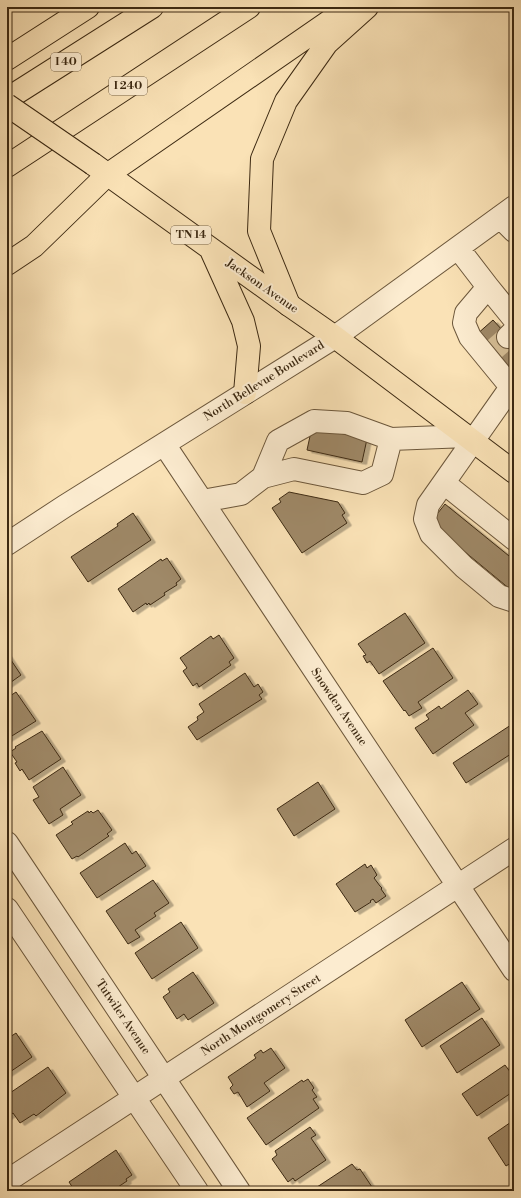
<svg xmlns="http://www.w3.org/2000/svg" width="521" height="1198" viewBox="0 0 521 1198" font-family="'Libre Bodoni',serif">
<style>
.building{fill:#9f8967;stroke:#3c2912;filter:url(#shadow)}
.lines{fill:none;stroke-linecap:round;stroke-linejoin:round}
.minor-tunnel{stroke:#d4bd95;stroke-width:22;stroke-dasharray:22 11;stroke-linecap:butt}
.minor-casing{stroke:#6c573b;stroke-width:24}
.major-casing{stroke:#3c2912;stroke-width:24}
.highway-casing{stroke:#3c2912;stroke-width:24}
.minor{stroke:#fcecd0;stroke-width:22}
.major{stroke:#fae2b6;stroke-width:22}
.highway{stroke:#fae2b6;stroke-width:22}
.major-bridge-casing{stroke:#3c2912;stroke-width:24;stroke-linecap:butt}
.major-bridge{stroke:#fae2b6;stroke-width:22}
.labels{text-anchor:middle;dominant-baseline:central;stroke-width:4;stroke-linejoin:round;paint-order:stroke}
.shield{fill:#fcecd0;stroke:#76644b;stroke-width:1}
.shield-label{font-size:11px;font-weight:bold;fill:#3c2912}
.street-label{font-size:12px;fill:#3c2912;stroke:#fcecd0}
</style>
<defs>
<filter id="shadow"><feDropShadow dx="4.5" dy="2.5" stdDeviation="0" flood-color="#0004"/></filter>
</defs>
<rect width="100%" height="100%" fill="#fae2b6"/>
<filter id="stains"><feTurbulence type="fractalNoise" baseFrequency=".005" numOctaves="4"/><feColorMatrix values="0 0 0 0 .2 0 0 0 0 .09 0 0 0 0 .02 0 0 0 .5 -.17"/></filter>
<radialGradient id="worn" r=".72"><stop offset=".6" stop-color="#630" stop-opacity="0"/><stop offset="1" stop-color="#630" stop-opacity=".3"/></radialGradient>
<!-- building -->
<path class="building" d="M493,320L514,343V376L476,335Z
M312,427L367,439L362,462L307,450Z
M289,492L338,502L345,513L342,515L347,523L302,553L272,508L281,502L279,499Z
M445,504L514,560V586L511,590L430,523Z
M133,513L151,540L88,582L71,557L118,526L117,524Z
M167,558L181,579L176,583L177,585L164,593L165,595L150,605L149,603L147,605L146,603L133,612L118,589L161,559L162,561Z
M405,613L425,643L379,674L370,661L367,663L363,656L366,655L358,644Z
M219,635L234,658L229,662L231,665L199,687L197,683L193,686L183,671L187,668L180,658L211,636L213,639Z
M433,648L453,678L418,702L422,708L409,716L405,710L404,711L383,681Z
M7,654L21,675L7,685Z
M245,673L254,687L258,684L263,692L259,695L262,699L197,740L188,727L198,720L197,717L204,712L199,704Z
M468,690L478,704L465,713L474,725L433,754L415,728L429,719L426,715L439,706L441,709Z
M16,692L36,721L7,739V698Z
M514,723V752L466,783L453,763Z
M42,731L61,759L29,780L22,769L20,771L15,763L17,762L10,752L16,748L15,747Z
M63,767L81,795L60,809L63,815L49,824L33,800L39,797L33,787Z
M318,782L335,809L294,836L277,809Z
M98,810L112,830L107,834L109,836L78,857L77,856L72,859L56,835L73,824L71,822L88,811L89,813L91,811L93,813Z
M125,843L132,854L136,851L146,866L97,898L80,873Z
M365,864L367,868L371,865L377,875L374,878L380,886L382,888L381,889L386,896L376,903L373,899L370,901L371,902L355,912L336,884Z
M153,880L169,903L154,913L156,916L135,930L140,937L128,944L106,911Z
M181,922L198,948L152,979L135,953Z
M193,972L214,1003L188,1020L184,1014L177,1019L163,997L170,992L168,989Z
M462,982L480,1009L422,1047L405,1020Z
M482,1018L500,1045L457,1073L440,1046Z
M16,1033L32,1057L7,1074V1039Z
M271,1048L285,1068L264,1083L270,1091L247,1107L238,1092L234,1094L230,1088L233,1085L228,1077L256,1058L254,1055L261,1050L263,1053Z
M505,1065L511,1073L514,1071V1091L477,1116L462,1094Z
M48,1067L66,1093L36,1116L34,1114L20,1123L13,1113L7,1117V1095Z
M308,1079L314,1088L312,1090L317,1097L313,1099L319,1108L266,1145L247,1118L302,1080L303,1082Z
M514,1120V1161L506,1166L488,1138Z
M310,1127L316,1135L311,1138L326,1160L295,1181L293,1178L288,1182L272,1159L277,1155L275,1151Z
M116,1150L132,1175L126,1179L127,1181L112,1191H75L69,1182Z
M352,1164L357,1170L360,1169L372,1187L366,1191H311Z"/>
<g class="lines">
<!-- minor-tunnel -->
<path class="minor-tunnel" d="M491,352L508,337"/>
<defs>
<path id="minor" d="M500,217L514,231
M458,248L488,287L466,313L464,323L470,337L511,387L428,505L425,519L431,534L464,567L499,596L514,601
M488,287L514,319
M508,337L514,331
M164,444L514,970
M263,477L294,469L363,483L382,474L391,439
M444,483L514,539
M202,501L241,494L263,477L278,441L314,421L347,423L391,439L467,436
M7,544L65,506L335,337L514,207
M7,843L239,1191
M7,909L197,1191
M7,1181L514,849"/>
<path id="major" d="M93,164L289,305L335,337L514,472
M211,250L243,321L249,346L245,393"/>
<path id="highway" d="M7,59L88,7
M7,99L152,7
M7,166L249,7
M7,264L34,246L107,175L350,7
M289,305L259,231L262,159L286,101L327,43L367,7"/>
</defs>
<!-- minor casing -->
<use href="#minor" class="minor-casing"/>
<!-- major casing -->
<use href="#major" class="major-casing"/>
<!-- highway casing -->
<use href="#highway" class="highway-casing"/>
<!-- minor -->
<use href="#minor" class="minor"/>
<!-- major -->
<use href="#major" class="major"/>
<!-- highway -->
<use href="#highway" class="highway"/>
<defs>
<path id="major-bridge" d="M7,105L93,164"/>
</defs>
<!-- major-bridge casing -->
<use href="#major-bridge" class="major-bridge-casing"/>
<!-- major-bridge -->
<use href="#major-bridge" class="major-bridge"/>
</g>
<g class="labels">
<!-- shield labels -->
<g class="shield">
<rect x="51" y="53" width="30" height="18" rx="3"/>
<rect x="109" y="77" width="38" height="18" rx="3"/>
<rect x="171" y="226" width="40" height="18" rx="3"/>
</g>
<g class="shield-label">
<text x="66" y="62">I 40</text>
<text x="128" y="86">I 240</text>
<text x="191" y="235">TN 14</text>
</g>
<!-- street labels -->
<g class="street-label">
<text transform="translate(262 286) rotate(35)">Jackson Avenue</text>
<text transform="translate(264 381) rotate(-32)">North Bellevue Boulevard</text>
<text transform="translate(339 707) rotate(56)">Snowden Avenue</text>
<text transform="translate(261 1015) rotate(-33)">North Montgomery Street</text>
<text transform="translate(123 1017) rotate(56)">Tutwiler Avenue</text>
</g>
</g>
<!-- margin -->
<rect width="521" height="1198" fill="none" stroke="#fae2b6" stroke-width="24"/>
<rect x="8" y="8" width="505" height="1182" fill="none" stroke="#3c2912" stroke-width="2"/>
<rect x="12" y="12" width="497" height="1174" fill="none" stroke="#3c2912"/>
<rect width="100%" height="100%" filter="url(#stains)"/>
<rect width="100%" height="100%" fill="url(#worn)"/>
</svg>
